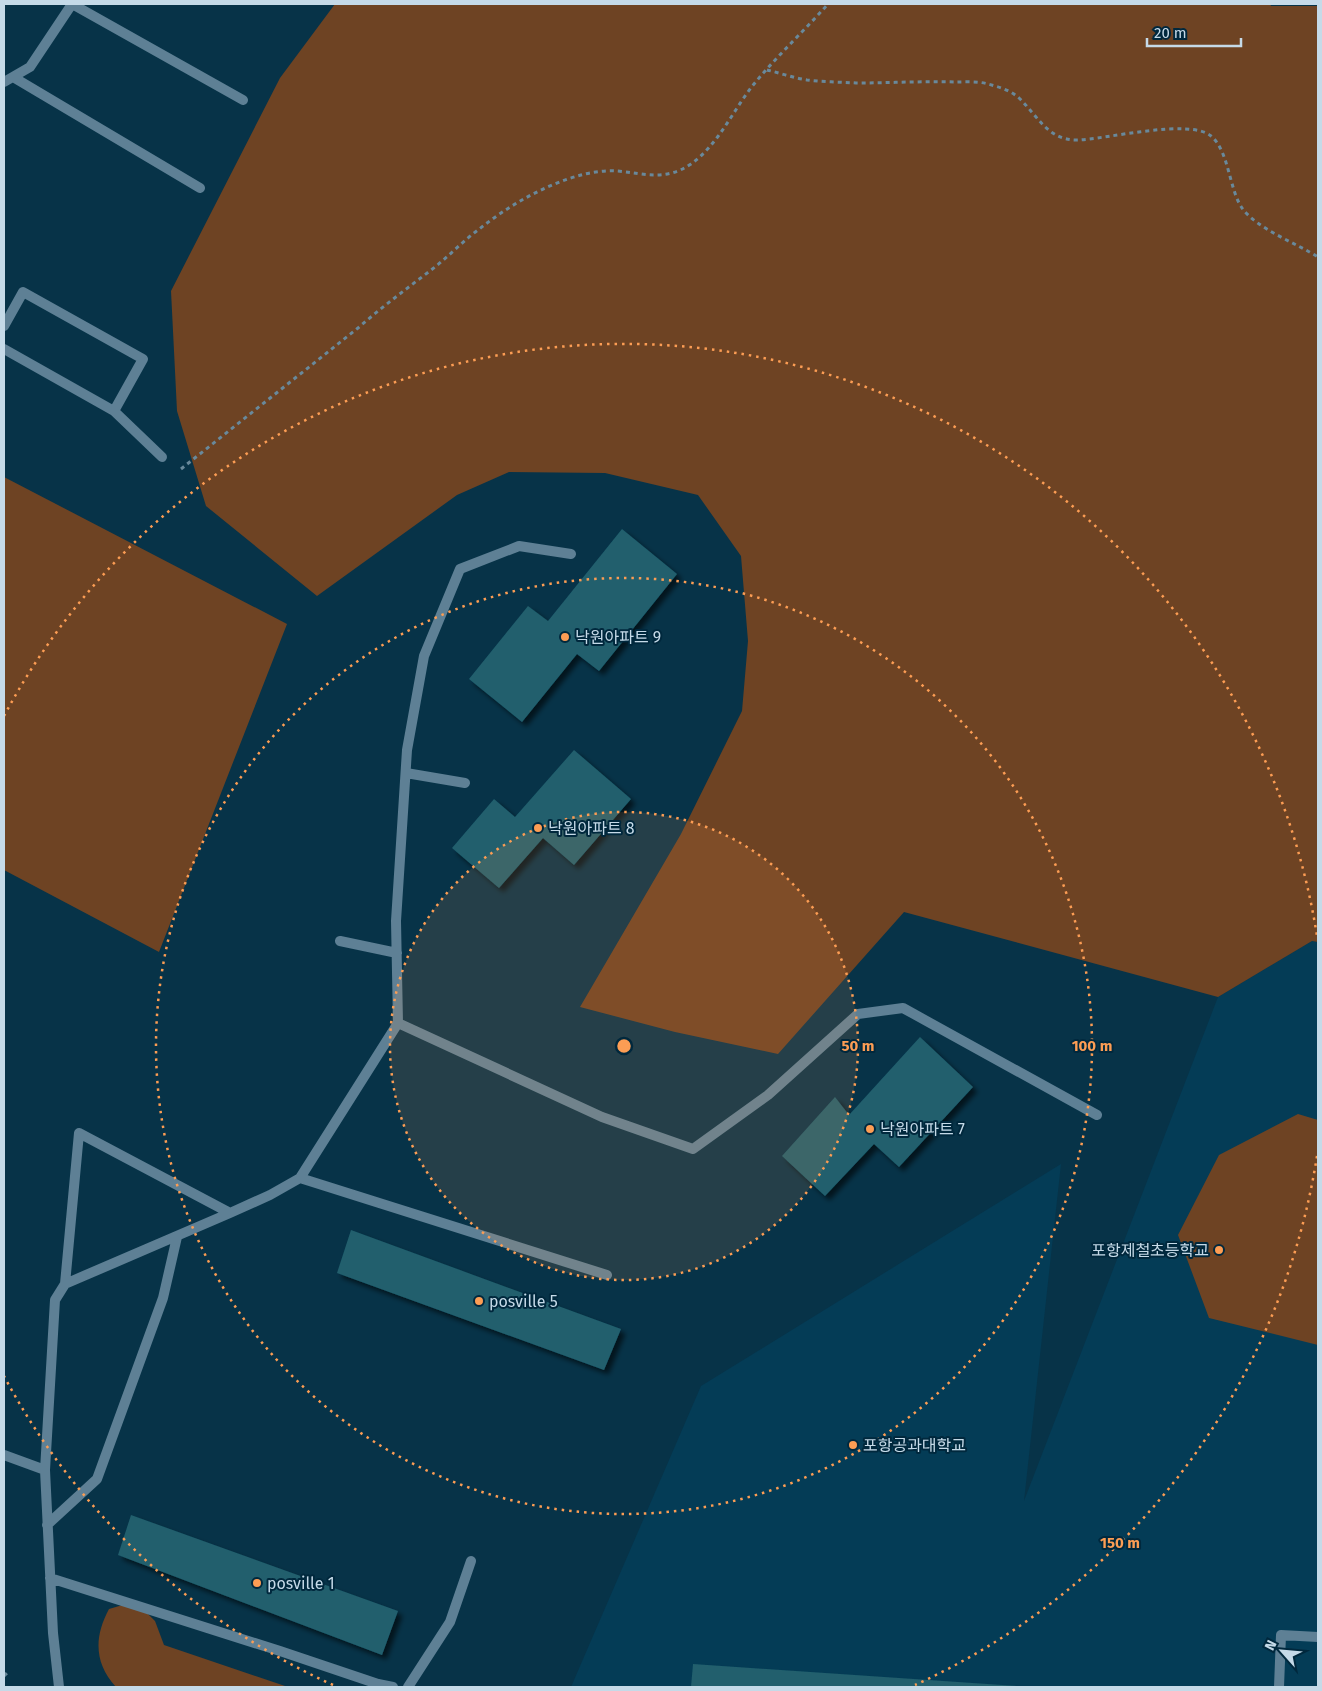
<svg xmlns="http://www.w3.org/2000/svg" width="1322" height="1691" font-family="'Fira Sans','Noto Sans KR',sans-serif">
  <style>
    .built { fill: #043c56 }
    .green { fill: #6e4323 }
    .building { fill: #205f6d; filter: url(#shadow) }
    .lines { fill: none; stroke-linecap: round; stroke-linejoin: round }
    .path { stroke: #69899b; stroke-width: 3; stroke-dasharray: 4 4; stroke-linecap: butt }
    .lane { stroke: #5e8095; stroke-width: 10 }
    .ring { fill: none; stroke: #fc9d54; stroke-width: 2.5; stroke-dasharray: 2.5 5 }
    .poi-dot { fill: #fc9d54; stroke: #00283d; stroke-width: 2 }
    .labels { text-anchor: middle; stroke-width: 4; stroke-linejoin: round; paint-order: stroke }
    .poi-label { font-size: 16px; fill: #c5dae8; stroke: #00283d; text-anchor: start }
    .centre { fill: #fc9d54; stroke: #00283d; stroke-width: 2.5 }
    .ring-label { font-size: 15px; text-anchor: middle; font-weight: bold; fill: #fc9d54; stroke: #00283d; stroke-width: 4; stroke-linejoin: round; paint-order: stroke }
  </style>
  <defs>
    <filter id="shadow"><feDropShadow dx="4.5" dy="4.5" stdDeviation="2.5" flood-color="#0009"/></filter>
  </defs>
  <rect width="100%" height="100%" fill="#073348"/>
  <path class="built" d="M1312,941L1318,942V1687H571L701,1386L1061,1164L1024,1501L1218,997Z"/>
  <path class="green" d="M335,4H1270L1271,6H1318V942L1312,941L1218,997L904,912L778,1054L675,1032L580,1007L681,834L742,711L748,641L741,556L698,495L605,473L509,472L457,495L317,596L206,506L177,411L171,291L280,78Z
    M4,477L287,624L159,952L4,870Z
    M1298,1114L1318,1120V1345L1209,1318L1178,1235L1219,1155Z
    M126,1604L142,1608L155,1621L164,1645L288,1687H116C94,1663 94,1637 109,1609Z"/>
  <path class="building" d="M622,529L677,574L599,671L577,654L522,722L469,679L528,606L548,621Z
    M574,750L631,799L574,865L543,838L499,888L452,848L494,799L515,817Z
    M920,1037L973,1087L899,1167L874,1144L825,1196L782,1156L835,1097L849,1115Z
    M351,1230L621,1329L604,1370L337,1273Z
    M131,1515L398,1611L382,1655L118,1555Z
    M693,1664L1017,1686V1687H691Z"/>
  <g class="lines">
    <path class="path" d="M767,70C780,73 794,78 807,80C823,82 840,82 856,83C889,83 922,81 955,82C965,82 978,81 988,84C999,87 1010,90 1019,98C1038,116 1048,141 1078,140C1107,139 1190,118 1211,136C1229,151 1229,189 1242,208C1257,229 1296,243 1318,257
      M181,469L358,328C383,306 409,287 435,267C450,255 463,241 478,230C508,206 544,185 581,175C592,172 606,170 618,171C645,174 666,181 691,164C719,144 733,110 754,84C777,56 804,31 828,4
      M4,1676L7,1673"/>
    <path class="lane" d="M13,77L200,188
      M4,82L30,67L72,4L243,100
      M4,326L23,292L143,359L114,411L4,349
      M114,411L162,457
      M406,773L465,783
      M340,941L397,953
      M398,1023L602,1117L693,1149L768,1095L858,1014L903,1008L1097,1115
      M300,1178L607,1275
      M65,1284L79,1133L230,1213
      M4,1455L45,1470
      M47,1525L97,1479L163,1298L177,1237
      M50,1578L280,1651L378,1684L393,1687
      M59,1687L53,1633L45,1470L55,1300L65,1284L230,1213L270,1195L300,1178L398,1023L396,921L407,750L424,656L460,569L519,546L571,554
      M408,1687L450,1622L471,1561
      M1279,1687L1281,1635L1318,1637"/>
  </g>
  <circle cx="624" cy="1046" r="234" fill="#fc9d54" fill-opacity=".12"/>
  <g class="ring">
    <circle cx="624" cy="1046" r="234"/>
    <circle cx="624" cy="1046" r="468"/>
    <path d="M1317 1156A702 702 0 0 1 915 1685M333 1685A702 702 0 0 1 4 1376M4 716A702 702 0 0 1 1317 936"/>
  </g>
  <g class="poi-dot">
    <circle cx="565" cy="637" r="5"/>
    <circle cx="538" cy="828" r="5"/>
    <circle cx="870" cy="1129" r="5"/>
    <circle cx="1219" cy="1250" r="5"/>
    <circle cx="479" cy="1301" r="5"/>
    <circle cx="853" cy="1445" r="5"/>
    <circle cx="257" cy="1583" r="5"/>
  </g>
  <g class="labels">
    <g class="poi-label">
      <text x="575" y="643">낙원아파트 9</text>
      <text x="548" y="834">낙원아파트 8</text>
      <text x="880" y="1135">낙원아파트 7</text>
      <text x="1209" y="1256" text-anchor="end">포항제철초등학교</text>
      <text x="489" y="1307">posville 5</text>
      <text x="863" y="1451">포항공과대학교</text>
      <text x="267" y="1589">posville 1</text>
    </g>
  </g>
  <circle cx="624" cy="1046" r="8" class="centre"/>
  <g class="ring-label">
    <text x="858" y="1051">50 m</text>
    <text x="1092" y="1051">100 m</text>
    <text x="1120" y="1548">150 m</text>
  </g>
  <rect width="1322" height="1691" fill="none" stroke="#c5dae8" stroke-width="10"/>
  <g transform="translate(1282 1651) rotate(297)" stroke="#00283d" stroke-width="4" paint-order="stroke">
  <path d="M0-4L9 19L0 12L-9 19Z" fill="#c5dae8"/>
  <text y="-8" font-size="14" font-weight="bold" text-anchor="middle" fill="#c5dae8">N</text>
  </g>
  <path d="M1147 38v8h94v-8" fill="none" stroke="#c5dae8" stroke-width="2.5"/>
  <text x="1154" y="38" font-size="15" fill="#c5dae8" stroke="#00283d" stroke-width="4" paint-order="stroke">20 m</text>
</svg>
